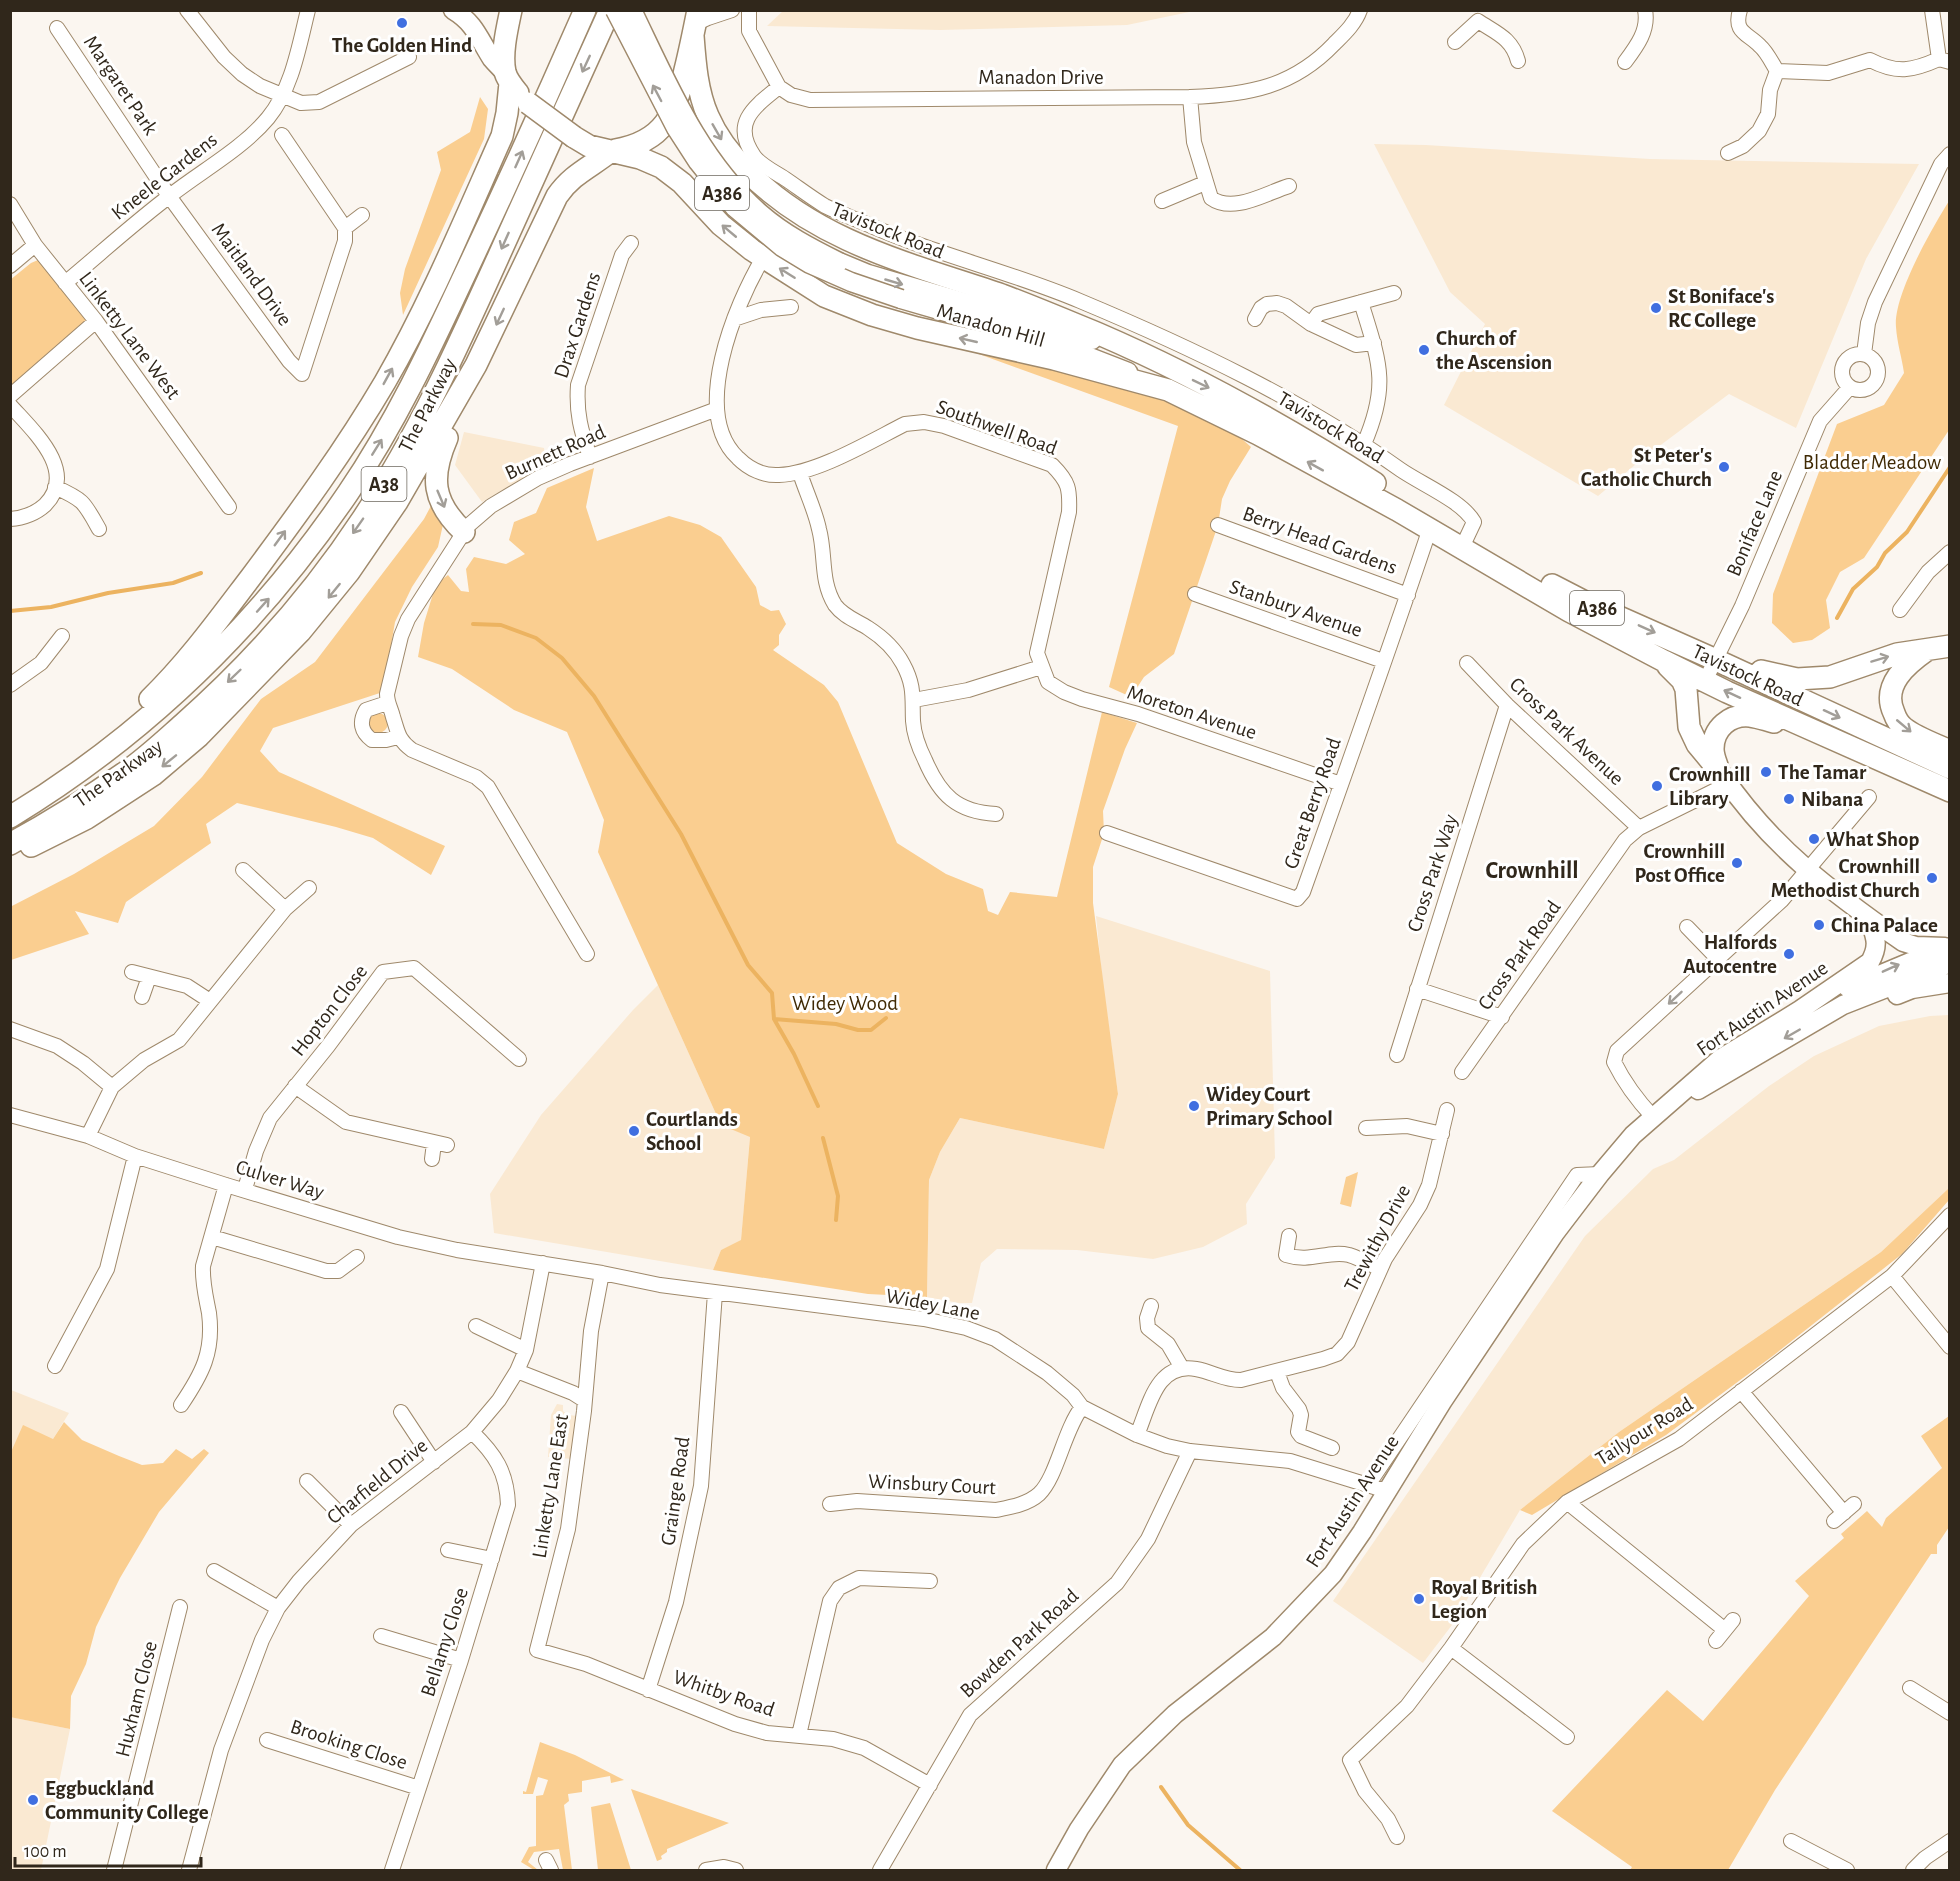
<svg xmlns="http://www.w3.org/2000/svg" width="1960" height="1881" font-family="'Alegreya Sans',sans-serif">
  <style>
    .built { fill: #fae9d2 }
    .green { fill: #face90 }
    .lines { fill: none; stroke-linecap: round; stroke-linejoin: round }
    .stream { stroke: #ecb360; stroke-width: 4 }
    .minor-casing { stroke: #9f896b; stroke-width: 16 }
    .major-casing { stroke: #9f896b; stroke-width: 21 }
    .highway-casing { stroke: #9f896b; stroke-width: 24 }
    .minor { stroke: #fff; stroke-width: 14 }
    .major { stroke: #fff; stroke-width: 18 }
    .highway { stroke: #fff; stroke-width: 21 }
    .major-bridge-casing { stroke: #9f896b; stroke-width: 21; stroke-linecap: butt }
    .highway-bridge-casing { stroke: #9f896b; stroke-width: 24; stroke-linecap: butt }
    .major-bridge { stroke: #fff; stroke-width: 18 }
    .highway-bridge { stroke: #fff; stroke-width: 21 }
    .oneway { stroke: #a29e98 }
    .poi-dot { fill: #406fe0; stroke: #fff; stroke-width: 2 }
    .labels { text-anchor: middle; stroke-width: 6; stroke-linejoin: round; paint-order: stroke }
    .shield { fill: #fff; stroke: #6e685f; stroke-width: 1.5 }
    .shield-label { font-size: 20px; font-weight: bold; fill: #30271b }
    .poi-label { font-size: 21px; font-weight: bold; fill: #30271b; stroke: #fff; text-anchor: start }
    .street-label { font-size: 21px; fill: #30271b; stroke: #fff }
    .park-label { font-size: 21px; fill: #402a04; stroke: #fff }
    .quarter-label { font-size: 24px; font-weight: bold; fill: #30271b; stroke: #fff }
  </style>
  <rect width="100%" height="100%" fill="#fbf6f0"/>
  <path class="built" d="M784,10H1194V11L1127,25L940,30L767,26Z
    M1374,144L1426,145L1650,159L1919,164L1866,259L1796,428L1729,394L1642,459L1598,496L1444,405L1485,324L1450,292Z
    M464,432L544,448L546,464L482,502L455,465Z
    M1096,916L1270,971L1275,1158L1246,1204L1247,1224L1203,1247L1153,1259L1077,1250L997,1249L981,1263L972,1303H959L927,1297L929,1180L940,1152L960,1118L1104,1149L1118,1094L1103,985Z
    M658,985L721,1125L750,1136L741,1241L721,1250L713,1270L494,1233L490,1194L541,1115L633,1010Z
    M1949,1015V1188L1881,1252L1619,1432L1520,1510L1452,1625L1423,1663L1333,1601L1585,1236L1653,1169L1674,1160L1769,1086L1814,1056L1879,1026L1930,1016Z
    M11,1390L69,1413L53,1439L11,1531Z
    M557,1404L563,1405V1411L568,1415L578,1416L572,1459L548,1457L551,1415Z
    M11,1717L70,1729L41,1870H11Z"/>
  <path class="green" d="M480,97L488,109L484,139L403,315L400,293L405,269L441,170L437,152L470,132Z
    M1949,201V430L1864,558L1840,572L1826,600L1830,628L1812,640L1793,643L1772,623L1773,594L1837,424L1884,405L1904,373C1902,358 1897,343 1896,327C1893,296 1932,228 1949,201Z
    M38,260L44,262L85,317V323L10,386V280L31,263Z
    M979,347L1188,405L1233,431L1251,447L1230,481L1222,499L1218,525L1174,654L1144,677L1131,697L1109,687L1178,426L976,353Z
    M594,468L586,507L597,541L669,516L700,525L721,537L756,587L760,605L771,611L779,610L786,624L779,635V645L773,650L824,685L838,702L897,843L946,874L983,889L988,911L998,915L1010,892L1057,897L1102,712L1137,723L1125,749L1103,811L1104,833L1093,867V903L1118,1094L1104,1149L960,1118L940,1152L929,1180L927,1297L868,1294L713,1270L721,1250L741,1240L750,1137L721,1125L598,852L604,820L567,732L514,710L452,669L418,657L424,623L436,584L448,575L461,591L469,592L466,569L474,557L506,564L525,554L509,540L514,522L536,513L547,488Z
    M433,502L444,520L438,547L412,587L395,622L383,692L273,728L260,751L279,772L445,846L431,875L373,838L336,827L237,803L206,824L211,843L126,902L118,923L75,911L89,934L11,960L10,907L74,874L154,826L202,777L261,699L315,662L424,519Z
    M368 723a10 10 0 1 1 20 0a10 10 0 1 1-20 0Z
    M1358,1172L1351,1207L1340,1204L1346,1177Z
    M1949,1188V1200L1902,1254L1774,1355L1666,1435L1532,1515L1520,1510L1619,1432L1881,1252Z
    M1949,1416V1527L1937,1545V1554H1931L1775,1790L1728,1870H1630L1632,1867L1552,1811L1667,1690L1703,1721L1809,1596L1795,1581L1844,1538L1841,1534L1867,1511L1882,1527L1886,1518L1942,1468L1921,1436Z
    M64,1422L82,1440L119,1456L142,1465L163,1463L176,1449L192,1459L204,1449L209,1453L159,1512L120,1578L96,1627L86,1664L71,1696L70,1729L10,1717L11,1452L23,1425L53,1439Z
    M540,1742L575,1755L624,1780L611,1783L610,1776L582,1781V1792L568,1794L569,1801L564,1805L572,1870H563L559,1849L534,1852L528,1862L538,1870H534L521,1862L529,1847L536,1846V1796L543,1795L548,1780L538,1777L533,1794H523V1791L526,1792Z
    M631,1789L729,1823L667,1849V1852L661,1856L662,1859L657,1861Z
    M610,1803L631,1870H598L591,1807Z"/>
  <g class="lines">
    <path class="stream" d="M10,611L51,607L108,593L173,583L201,573
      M1837,618L1853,589L1877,567L1885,553L1907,532L1950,467
      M473,624L501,625L536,638L562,658L594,696L681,834L748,965L772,993L774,1019L794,1054L818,1106
      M774,1019L836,1024L858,1030H871L886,1018
      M823,1138L838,1196L836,1220
      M1161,1787L1188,1825L1240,1870"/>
    <defs>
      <path id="minor" d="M187,10L224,57L242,74L260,86L301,103L319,102L409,57
        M749,10V31L779,87L791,95L810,100L1190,97C1248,95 1293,87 1334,44C1344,34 1355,24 1360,10
        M1740,10C1733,33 1748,33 1760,46C1767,52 1772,63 1777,71
        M1932,10L1939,59
        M695,24L708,18L732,10
        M57,28L169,196L289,361L302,374L345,241V228L282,135
        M1455,42L1478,21C1496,33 1512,38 1518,61
        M1625,62C1637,46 1649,30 1645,10
        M1777,71L1828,73L1870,60C1897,74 1912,71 1939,59L1950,62
        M779,87C754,107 731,123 754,156C761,166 777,173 787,180C800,189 812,198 825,206C837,212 850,217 862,222C933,254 1009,271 1080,301C1190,347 1304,401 1401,470C1423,485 1462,501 1474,522L1466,539
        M1190,97L1194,142L1211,198C1233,214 1266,193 1289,186
        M1728,153L1743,146L1759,131L1768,114L1770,90L1777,71
        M1162,201L1205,183
        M10,204L35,245L96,321L229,507
        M345,228L362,215
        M763,258C735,305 690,413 738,458C749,469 764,476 779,475C816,474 871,441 905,424L924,422L944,426L1052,465C1069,482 1070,489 1069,512L1037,653L1048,682L1064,692L1082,699L1138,714L1341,784
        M10,266L35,245
        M65,283C100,254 135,222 171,195C203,170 242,149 268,118C292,89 299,46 308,10
        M1361,302C1379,361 1390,384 1364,444
        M734,319L761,310L791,307
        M1255,319L1261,308L1267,304L1277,303L1286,306L1311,324L1356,345L1374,343
        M1311,324L1318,314L1394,293
        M1842 372a18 18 0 1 1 36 0a18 18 0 1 1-36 0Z
        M1864,354L1868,323L1875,302L1941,164L1950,154
        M10,396L96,321
        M10,405C32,430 79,471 45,505C35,514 24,518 10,519
        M590,457C581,431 576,413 578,385L622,255L631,243
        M800,473C806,492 815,510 819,529C826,555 820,581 835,605C843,616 857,621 868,628C882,637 895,649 903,664C915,686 912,698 913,721C914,736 919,748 925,760C940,795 957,812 996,814
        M55,487C84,500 84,502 99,529
        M1218,525L1408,595
        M1195,594L1383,661
        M1900,610L1928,572L1950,552
        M1467,663L1507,705L1639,828
        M1705,681L1742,606L1820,421L1850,387
        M10,685L41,663L62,636
        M914,700L968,690L1041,667
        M387,703L366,710C359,722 361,732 372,740H386L398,737
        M1107,833L1297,899L1303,892C1345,774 1387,656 1427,537L1428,528
        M243,870L285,909
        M1687,927L1718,959
        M587,954L488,787L476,777L412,750C398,740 398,732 393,717C391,708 387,703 387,694L401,636L408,619L464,532L469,525L491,506L538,478L570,464L717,409
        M132,972L187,986L210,1001
        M1417,989L1502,1017
        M142,997L149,977
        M10,1029L57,1046L83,1063L112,1087
        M1397,1055L1507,705
        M1462,1072L1625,840L1639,828L1728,784
        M295,1086L346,1122L447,1145
        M10,1115L88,1136L135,1156L226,1185L398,1237L457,1250L602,1273L660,1285L924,1319L966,1328L995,1339L1047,1373L1073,1395L1082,1407L1137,1435L1167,1446L1190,1451L1290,1461L1387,1491
        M1653,1117C1638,1101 1624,1082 1614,1062L1617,1051L1782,900L1869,797
        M1366,1128L1407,1126L1442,1134
        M88,1136L112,1087L144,1060L179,1040L285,909L309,888
        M432,1159L434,1143
        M245,1189L256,1151L270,1118L328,1046L383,972L414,968L519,1059
        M1289,1236L1286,1255C1311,1263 1328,1250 1349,1255C1359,1258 1370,1264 1380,1269
        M212,1237L326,1271H338L357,1257
        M602,1273L591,1331L584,1411L568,1529L537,1650L586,1664L735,1724L767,1733L833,1739L864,1748L930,1785
        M1892,1276L1950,1347
        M1151,1306L1147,1318L1148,1328L1168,1344L1182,1368
        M476,1326L526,1350
        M55,1366L107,1269L135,1156
        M517,1371L573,1393L584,1400
        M1277,1372L1283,1388L1299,1409L1301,1415L1298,1432L1301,1436L1332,1448
        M1741,1391L1844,1513
        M181,1405C202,1374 214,1352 209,1313C206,1297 202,1282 203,1266L226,1185
        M401,1412L434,1462
        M1137,1435C1149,1407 1156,1362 1196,1369C1213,1372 1223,1380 1241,1380L1323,1359L1337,1354L1348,1342L1385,1259L1420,1205L1429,1185L1447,1110
        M307,1481L351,1525
        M1368,1485L1577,1175L1600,1174
        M1567,1502L1725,1630
        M830,1504L857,1501L996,1510C1011,1507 1028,1504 1039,1494C1057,1477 1064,1430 1082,1407
        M1834,1521L1854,1504
        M448,1550L492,1559
        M214,1571L278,1608
        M381,1636L461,1660
        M1716,1641L1733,1620
        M1451,1648L1567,1737
        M1910,1688L1950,1713
        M648,1690L676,1602L701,1486L715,1293
        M799,1735L830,1601L839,1588L859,1578L930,1581
        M267,1740L419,1788
        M1397,1837L1388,1819L1365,1791L1350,1760L1407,1706L1451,1648L1523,1544L1567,1502L1679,1439L1892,1276L1950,1215
        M1791,1841L1847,1870
        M546,1860L551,1870
        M114,1870L180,1607
        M189,1870L221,1750L262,1640L278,1608L299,1581L351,1525L472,1432L499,1400L517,1371L526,1350L543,1263
        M392,1870L461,1660L508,1505C507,1472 495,1454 472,1432
        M706,1870L724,1867L736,1870
        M880,1870L970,1715L1117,1583L1148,1539L1190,1451
        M1913,1870L1925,1858L1950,1841"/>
      <path id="major" d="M453,10C475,23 479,39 492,59C496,64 501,68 505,73
        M839,262L868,274L1092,340
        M901,299L1056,344L1128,372
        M1723,776C1772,848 1833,893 1903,942L1916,946L1945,947
        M1848,988L1939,950
        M1897,995L1912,989L1950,983
        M1698,1090L1843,1005L1950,963
        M1056,1870L1079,1829L1122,1765L1175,1714L1273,1637L1333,1574L1362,1532L1442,1402L1555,1233L1600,1174L1633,1135L1720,1059L1800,1010L1870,962C1880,944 1875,937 1869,918"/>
      <path id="highway" d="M511,10C507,29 501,54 505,72C507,80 513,87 518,93
        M693,36C695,63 697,91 708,116C717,137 731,155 747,171C817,242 911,264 1002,295C1034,307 1067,321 1099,334C1194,375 1287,427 1375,483
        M574,137L589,146L640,158L661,167L682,183L721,225L752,250L824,296L872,315L917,328L1054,359L1168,390L1258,434L1397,510L1569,611L1664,661L1727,692L1950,791
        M615,150C664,142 676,113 685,70C690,50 694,30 698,10
        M447,438C430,477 432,502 464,532
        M1552,585L1583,601L1716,660L1950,768
        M1927,650C1907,664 1881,685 1894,713C1896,719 1899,724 1904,728C1917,738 1935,744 1950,751
        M1668,666L1682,680L1686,689L1689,727L1697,744L1716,767
        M1761,671L1797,679L1830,677L1897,654L1950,646
        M150,699C188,662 219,619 251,577C298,514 345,450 385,382C430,304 465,219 502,136L507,113L510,83
        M1719,772C1717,764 1713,757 1713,749C1713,728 1730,714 1750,716C1758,717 1766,720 1774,722
        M10,817C145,735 259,624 348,493C395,424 430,349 465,274C506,187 546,99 585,10
        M10,844C50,822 90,797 127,771C147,757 165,740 183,724C252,663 313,594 363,518C419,434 460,342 501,251C537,170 574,90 610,10
        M31,846L87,818L153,775L199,736L300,632L349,572L397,502L476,365L557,196C572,174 591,167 611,151"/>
    </defs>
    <use href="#minor" class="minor-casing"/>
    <use href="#major" class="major-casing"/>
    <use href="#highway" class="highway-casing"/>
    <use href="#minor" class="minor"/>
    <use href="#major" class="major"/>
    <use href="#highway" class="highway"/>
    <defs>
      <path id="major-bridge" d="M615,10L676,128L698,162L734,207L782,247L810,264L851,282L901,299
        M632,10C667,82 699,161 761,214C784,234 811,248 839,262"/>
      <path id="highway-bridge" d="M528,103L574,137"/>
    </defs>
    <use href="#major-bridge" class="major-bridge-casing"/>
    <use href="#highway-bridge" class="highway-bridge-casing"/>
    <use href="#major-bridge" class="major-bridge"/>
    <use href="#highway-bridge" class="highway-bridge"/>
  </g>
  <defs><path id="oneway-shaft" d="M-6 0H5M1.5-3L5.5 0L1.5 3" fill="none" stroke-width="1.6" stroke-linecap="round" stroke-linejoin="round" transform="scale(1.5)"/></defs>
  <g class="oneway">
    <use href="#oneway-shaft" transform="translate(586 64) rotate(115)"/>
    <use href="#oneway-shaft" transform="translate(657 93) rotate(-118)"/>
    <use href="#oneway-shaft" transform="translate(717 132) rotate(60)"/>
    <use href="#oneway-shaft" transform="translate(519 159) rotate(-66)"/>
    <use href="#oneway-shaft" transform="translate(729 231) rotate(-140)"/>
    <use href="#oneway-shaft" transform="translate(505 241) rotate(114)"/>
    <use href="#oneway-shaft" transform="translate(787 273) rotate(-148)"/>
    <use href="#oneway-shaft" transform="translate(894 282) rotate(16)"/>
    <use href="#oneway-shaft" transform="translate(500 317) rotate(115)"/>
    <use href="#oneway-shaft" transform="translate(968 340) rotate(-167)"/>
    <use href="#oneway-shaft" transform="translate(388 376) rotate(-61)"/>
    <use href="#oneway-shaft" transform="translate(1201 384) rotate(26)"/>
    <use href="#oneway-shaft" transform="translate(377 447) rotate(-58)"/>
    <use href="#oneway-shaft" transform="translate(1315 466) rotate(-151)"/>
    <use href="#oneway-shaft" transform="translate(441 499) rotate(67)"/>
    <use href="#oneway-shaft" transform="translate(358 526) rotate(125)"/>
    <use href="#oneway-shaft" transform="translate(280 538) rotate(-54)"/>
    <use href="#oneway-shaft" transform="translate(334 591) rotate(129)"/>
    <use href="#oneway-shaft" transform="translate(263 605) rotate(-48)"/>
    <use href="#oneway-shaft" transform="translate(1647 629) rotate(24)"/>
    <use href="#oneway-shaft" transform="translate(1880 659) rotate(-17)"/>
    <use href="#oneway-shaft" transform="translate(234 676) rotate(136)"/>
    <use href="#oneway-shaft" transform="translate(1732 694) rotate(-155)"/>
    <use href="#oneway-shaft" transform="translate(1832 714) rotate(25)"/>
    <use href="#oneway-shaft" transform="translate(1904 726) rotate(40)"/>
    <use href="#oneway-shaft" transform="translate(169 761) rotate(141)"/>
    <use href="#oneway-shaft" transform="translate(1891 968) rotate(-24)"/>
    <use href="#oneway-shaft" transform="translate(1675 998) rotate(137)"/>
    <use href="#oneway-shaft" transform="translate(1792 1034) rotate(150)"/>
  </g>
  <g class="poi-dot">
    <circle cx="402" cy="23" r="6"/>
    <circle cx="1656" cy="308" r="6"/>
    <circle cx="1424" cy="350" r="6"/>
    <circle cx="1724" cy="467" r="6"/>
    <circle cx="1766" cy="772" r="6"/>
    <circle cx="1657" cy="786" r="6"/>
    <circle cx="1789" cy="799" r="6"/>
    <circle cx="1814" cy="839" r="6"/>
    <circle cx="1737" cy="863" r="6"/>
    <circle cx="1932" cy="878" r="6"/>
    <circle cx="1819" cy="925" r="6"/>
    <circle cx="1789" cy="954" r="6"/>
    <circle cx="1194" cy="1106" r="6"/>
    <circle cx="634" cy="1131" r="6"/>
    <circle cx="1419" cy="1599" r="6"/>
    <circle cx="33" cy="1800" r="6"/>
  </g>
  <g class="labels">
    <g class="shield">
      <rect x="695" y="176" width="54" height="34" rx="4.5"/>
      <rect x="361.5" y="467" width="45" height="34" rx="4.5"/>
      <rect x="1570" y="591" width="54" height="34" rx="4.5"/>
    </g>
    <g class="shield-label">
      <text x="722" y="200">A386</text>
      <text x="384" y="491">A38</text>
      <text x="1597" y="615">A386</text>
    </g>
    <g class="poi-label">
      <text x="402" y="52" text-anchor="middle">The Golden Hind</text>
      <text x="1668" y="303">St Boniface's<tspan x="1668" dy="24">RC College</tspan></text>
      <text x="1436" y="345">Church of<tspan x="1436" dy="24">the Ascension</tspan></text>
      <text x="1712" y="462" text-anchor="end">St Peter's<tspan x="1712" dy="24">Catholic Church</tspan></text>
      <text x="1778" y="779">The Tamar</text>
      <text x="1669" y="781">Crownhill<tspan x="1669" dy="24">Library</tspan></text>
      <text x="1801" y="806">Nibana</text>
      <text x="1826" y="846">What Shop</text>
      <text x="1725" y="858" text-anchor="end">Crownhill<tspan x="1725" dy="24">Post Office</tspan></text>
      <text x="1920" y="873" text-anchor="end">Crownhill<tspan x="1920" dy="24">Methodist Church</tspan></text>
      <text x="1831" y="932">China Palace</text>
      <text x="1777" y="949" text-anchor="end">Halfords<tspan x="1777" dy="24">Autocentre</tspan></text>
      <text x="1206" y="1101">Widey Court<tspan x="1206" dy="24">Primary School</tspan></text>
      <text x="646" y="1126">Courtlands<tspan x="646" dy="24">School</tspan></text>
      <text x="1431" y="1594">Royal British<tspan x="1431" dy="24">Legion</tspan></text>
      <text x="45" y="1795">Eggbuckland<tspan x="45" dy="24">Community College</tspan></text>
    </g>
    <g class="street-label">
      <text x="1041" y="84">Manadon Drive</text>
      <text transform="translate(121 85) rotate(56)" y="7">Margaret Park</text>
      <text transform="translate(164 176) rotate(-38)" y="7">Kneele Gardens</text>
      <text transform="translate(888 230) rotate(22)" y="7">Tavistock Road</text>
      <text transform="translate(252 274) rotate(54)" y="7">Maitland Drive</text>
      <text transform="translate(577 325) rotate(-72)" y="7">Drax Gardens</text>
      <text transform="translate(991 325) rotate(16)" y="7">Manadon Hill</text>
      <text transform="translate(130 335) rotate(53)" y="7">Linketty Lane West</text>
      <text transform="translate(427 405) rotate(-63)" y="7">The Parkway</text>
      <text transform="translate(997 427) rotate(20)" y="7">Southwell Road</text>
      <text transform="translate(1331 427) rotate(31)" y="7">Tavistock Road</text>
      <text transform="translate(555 452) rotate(-24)" y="7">Burnett Road</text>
      <text transform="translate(1754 523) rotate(-67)" y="7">Boniface Lane</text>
      <text transform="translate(1320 540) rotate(20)" y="7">Berry Head Gardens</text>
      <text transform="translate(1296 608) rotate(19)" y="7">Stanbury Avenue</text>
      <text transform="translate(1748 675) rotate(25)" y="7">Tavistock Road</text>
      <text transform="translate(1192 712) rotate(18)" y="7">Moreton Avenue</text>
      <text transform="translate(1567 731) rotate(43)" y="7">Cross Park Avenue</text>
      <text transform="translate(118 773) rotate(-35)" y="7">The Parkway</text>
      <text transform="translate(1312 803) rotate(-71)" y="7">Great Berry Road</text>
      <text transform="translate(1432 873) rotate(-72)" y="7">Cross Park Way</text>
      <text transform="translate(1519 955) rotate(-55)" y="7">Cross Park Road</text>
      <text transform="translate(1762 1008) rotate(-34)" y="7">Fort Austin Avenue</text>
      <text transform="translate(329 1010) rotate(-52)" y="7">Hopton Close</text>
      <text transform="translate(280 1179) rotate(17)" y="7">Culver Way</text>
      <text transform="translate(1377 1238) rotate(-62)" y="7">Trewithy Drive</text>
      <text transform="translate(933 1304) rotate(11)" y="7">Widey Lane</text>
      <text transform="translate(1644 1431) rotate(-32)" y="7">Tailyour Road</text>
      <text transform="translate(377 1481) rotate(-39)" y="7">Charfield Drive</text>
      <text transform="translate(932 1484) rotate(3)" y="7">Winsbury Court</text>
      <text transform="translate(550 1486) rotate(-81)" y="7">Linketty Lane East</text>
      <text transform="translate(675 1491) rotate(-82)" y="7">Grainge Road</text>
      <text transform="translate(1352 1501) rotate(-57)" y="7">Fort Austin Avenue</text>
      <text transform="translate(444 1642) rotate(-72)" y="7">Bellamy Close</text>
      <text transform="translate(1019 1643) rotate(-42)" y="7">Bowden Park Road</text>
      <text transform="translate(724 1693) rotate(19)" y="7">Whitby Road</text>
      <text transform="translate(136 1699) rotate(-76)" y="7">Huxham Close</text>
      <text transform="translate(349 1744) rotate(18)" y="7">Brooking Close</text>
    </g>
    <g class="park-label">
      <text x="1872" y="469">Bladder Meadow</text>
      <text x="845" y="1010">Widey Wood</text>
    </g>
    <g class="quarter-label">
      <text x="1532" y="878">Crownhill</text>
    </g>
  </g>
  <rect width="1960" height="1881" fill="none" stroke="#30271b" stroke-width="24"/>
  <path d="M15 1857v9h186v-9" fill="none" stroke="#30271b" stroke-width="3"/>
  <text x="24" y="1857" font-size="18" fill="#30271b" stroke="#ffffff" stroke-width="4.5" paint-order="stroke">100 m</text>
</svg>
